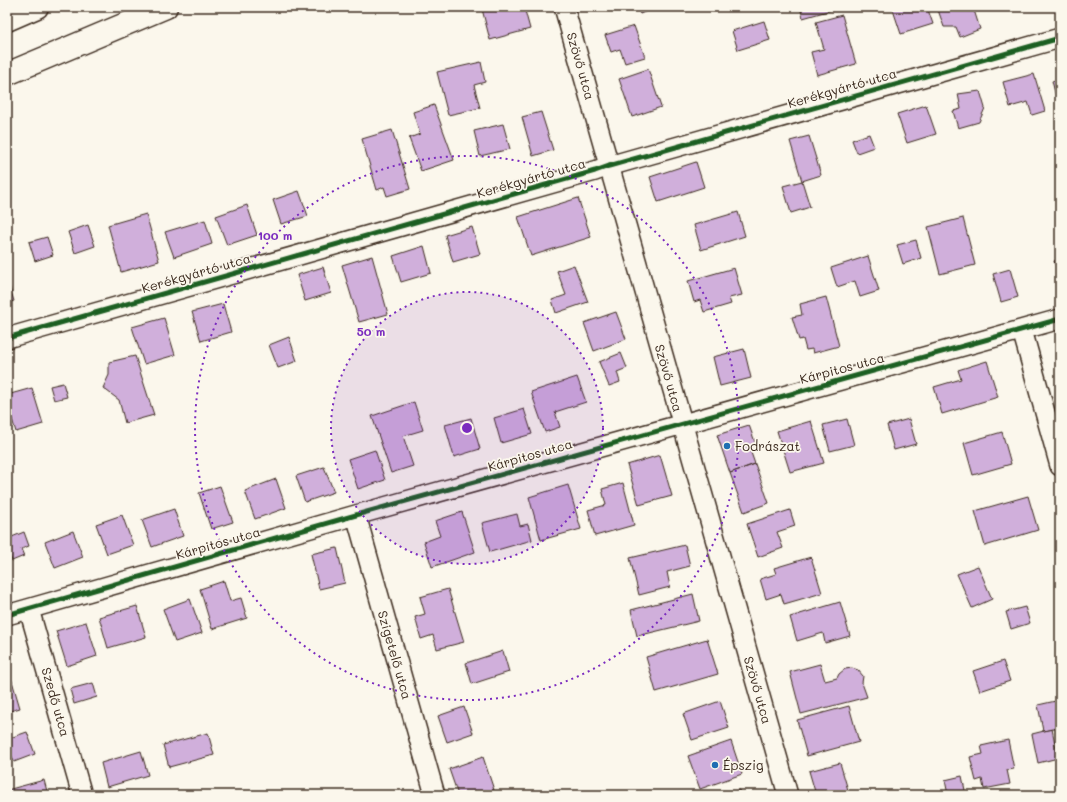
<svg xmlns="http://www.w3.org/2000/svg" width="1067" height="802" font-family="Mali,sans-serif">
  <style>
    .building { fill: #d0afdb; stroke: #3b2a1e }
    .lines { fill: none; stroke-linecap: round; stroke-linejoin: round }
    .minor-casing { stroke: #3b2a1e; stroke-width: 22 }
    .highway-casing { stroke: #3b2a1e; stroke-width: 25 }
    .minor { stroke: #fbf7ec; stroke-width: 19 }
    .highway { stroke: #fbf7ec; stroke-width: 22 }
    .cycleway-casing { stroke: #fbf7ec; stroke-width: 8 }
    .cycleway { stroke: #1b5e20; stroke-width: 5 }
    .ring { fill: none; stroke: #7b2cbf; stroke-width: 2; stroke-dasharray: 2 4 }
    .poi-dot { fill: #1f6fb2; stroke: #fbf7ec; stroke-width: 1.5 }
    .labels { text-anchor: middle; stroke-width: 3.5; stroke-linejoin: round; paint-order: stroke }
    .street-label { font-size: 13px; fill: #3b2a1e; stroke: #fbf7ec }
    .poi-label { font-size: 13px; fill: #3b2a1e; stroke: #fbf7ec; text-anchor: start }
    .centre { fill: #7b2cbf; stroke: #fbf7ec; stroke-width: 2 }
    .ring-label { font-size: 12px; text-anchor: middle; font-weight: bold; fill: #7b2cbf; stroke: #fbf7ec; stroke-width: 3.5; stroke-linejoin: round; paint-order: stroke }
  </style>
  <rect width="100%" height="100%" fill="#fbf7ec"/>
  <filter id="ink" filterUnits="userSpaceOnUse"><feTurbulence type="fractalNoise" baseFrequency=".025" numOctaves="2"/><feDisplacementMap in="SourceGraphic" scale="8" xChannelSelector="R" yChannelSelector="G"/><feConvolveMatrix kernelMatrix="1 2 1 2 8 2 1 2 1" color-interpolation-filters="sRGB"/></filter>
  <g filter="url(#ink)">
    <path class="building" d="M490,7H524L530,29L490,40L482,9Z
      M637,7H656L640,14Z
      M800,7H830L831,10L803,18Z
      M892,7H927L933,24L901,34Z
      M937,7H973L980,29L960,37L956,27H944Z
      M842,15L856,64L817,75L811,52L824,49L816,22Z
      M764,21L770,40L738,50L732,31Z
      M634,26L645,57L625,63L620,49L611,52L605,35Z
      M481,62L485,82L474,85L480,108L448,115L437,72Z
      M648,69L661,107L632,117L619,79Z
      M1034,74L1045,111L1032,115L1028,102L1010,107L1003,82Z
      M1060,78V112L1052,81Z
      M980,91L985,108L979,122L958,128L953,111L961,109L958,94Z
      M434,105L454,160L421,171L409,138L420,134L413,112Z
      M926,105L936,134L907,143L897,114Z
      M541,112L553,150L533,156L522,117Z
      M503,124L510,149L480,156L474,131Z
      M392,130L410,189L387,196L384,187L377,190L362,139Z
      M869,134L874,147L857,153L852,140Z
      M809,136L821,175L802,181L790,141Z
      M696,162L704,187L658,202L650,177Z
      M802,181L810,207L791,213L783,186Z
      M299,191L308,216L281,224L273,200Z
      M578,198L591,237L531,256L518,217Z
      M247,205L257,235L227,245L216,216Z
      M738,212L745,236L701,250L694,225Z
      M146,214L159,261L121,272L108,225Z
      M963,218L975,265L940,274L928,227Z
      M205,220L212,244L174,257L165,232Z
      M88,225L95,246L75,253L68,232Z
      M472,227L480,254L453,262L445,235Z
      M47,237L53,255L35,261L29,242Z
      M916,240L921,258L903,264L897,245Z
      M424,246L431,273L401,282L393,256Z
      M372,256L388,314L359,322L342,265Z
      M868,256L879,291L860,297L855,281L837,287L831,268Z
      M1060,259V279L1054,261Z
      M574,265L588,302L556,313L552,300L566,295L557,271Z
      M323,267L331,293L305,301L297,275Z
      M734,268L742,295L729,298L731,304L704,312L700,300L694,302L688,281Z
      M1010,269L1018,297L1001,302L993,274Z
      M7,279L14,301L7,303Z
      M826,297L839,346L813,353L812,349L806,350L803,339L799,340L792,317L802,315L800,304Z
      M223,304L231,332L201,341L192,312Z
      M616,312L626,339L594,351L584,323Z
      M164,318L175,355L144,364L132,327Z
      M289,337L297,361L278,368L269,345Z
      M744,349L751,378L720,386L713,357Z
      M621,353L627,368L617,372L620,382L609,386L599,362Z
      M135,356L154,415L125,423L119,400L103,388L109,375V362Z
      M987,361L998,397L942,414L934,387L961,379L958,370Z
      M577,377L586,402L555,412L560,427L545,432L531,392Z
      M63,383L67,397L54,400L50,386Z
      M32,388L43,424L16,432L7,403V395Z
      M414,402L423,430L403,436L413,466L391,473L372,416Z
      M524,409L532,434L501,443L494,418Z
      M471,418L480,449L454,457L445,425Z
      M847,419L854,445L830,451L823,425Z
      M909,419L916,444L894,450L887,425Z
      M811,421L824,463L790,472L777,431Z
      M749,425L756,445L749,447L755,464L730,473L717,435Z
      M1002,432L1011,464L973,475L964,443Z
      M375,450L385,480L358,489L348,459Z
      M660,455L672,496L639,505L627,465Z
      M755,464L769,503L744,512L730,473Z
      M324,467L334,492L305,502L296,476Z
      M276,479L286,508L255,519L245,491Z
      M623,483L634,525L595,536L588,510L606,505L602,489Z
      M568,485L581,529L541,540L529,497Z
      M220,486L233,522L211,529L199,493Z
      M1028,496L1038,530L985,546L975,511Z
      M174,509L183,536L152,547L142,520Z
      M790,510L795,526L777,532L783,548L758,557L747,524Z
      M462,512L475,552L432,567L424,542L440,536L435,521Z
      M517,514L520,526L528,524L532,540L490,552L482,523Z
      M122,515L133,545L107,554L96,524Z
      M73,531L83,557L55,568L45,542Z
      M24,532L29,546L21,549L24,556L12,561L9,554L7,555V539Z
      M685,545L690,566L667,572L670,587L639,595L630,558Z
      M337,548L345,583L319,589L311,554Z
      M811,557L822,593L784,604L781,594L766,599L760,579L776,574L774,568Z
      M978,566L992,599L972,608L957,574Z
      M224,581L230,601L241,598L247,618L212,629L200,589Z
      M448,589L464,642L437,649L433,635L421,639L415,617L425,614L420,597Z
      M693,594L699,621L637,636L631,610Z
      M190,599L202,633L175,642L163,609Z
      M840,602L850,636L825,643L823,633L797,641L790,617Z
      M137,606L146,637L108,648L99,617Z
      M1025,607L1030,623L1011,629L1006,612Z
      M86,622L97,656L67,666L56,631Z
      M707,639L718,674L656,692L646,657Z
      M503,651L509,672L472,684L466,663Z
      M1003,661L1010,681L980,691L973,671Z
      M7,664L20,708L7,712Z
      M820,664L825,681L837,678L839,674L845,669L852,668L858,670L863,676L862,683L867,697L801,714L790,672Z
      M93,683L97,697L74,704L70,689Z
      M1060,700V728L1043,731L1038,705Z
      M720,701L729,728L692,740L683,714Z
      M849,706L859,742L807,756L797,720Z
      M464,707L473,733L447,742L438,716Z
      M1052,729L1058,758L1038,763L1032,734Z
      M27,732L35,754L14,762L7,744V739Z
      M208,733L214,755L169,767L163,745Z
      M1008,740L1014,769L1007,770L1010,784L984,789L982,779L976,781L970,757L983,754L981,746Z
      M731,741L742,774L700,789L688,756Z
      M141,751L148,775L107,787L101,763Z
      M483,757L494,790L480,795H458L449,769Z
      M840,763L848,790L829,795H816L809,771Z
      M962,776L966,795H948L945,780Z
      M44,780L48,795H7V790Z
      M739,790L741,795H726Z"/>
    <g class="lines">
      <defs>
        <path id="minor" d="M564,7L788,795
          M1022,330L1060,466
          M7,338L595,171L609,166L1060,38
          M356,515L435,795
          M29,609L82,795
          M7,615L356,515L1060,319"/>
        <path id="highway" d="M7,20L37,7
          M7,74L166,7"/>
      </defs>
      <use href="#minor" class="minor-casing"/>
      <use href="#highway" class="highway-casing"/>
      <use href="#minor" class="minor"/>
      <use href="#highway" class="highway"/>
      <defs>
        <path id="cycleway" d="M7,338L595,171L609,166L1060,38
          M7,615L356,515L1060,319"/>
      </defs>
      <use href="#cycleway" class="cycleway-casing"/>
      <use href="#cycleway" class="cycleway"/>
    </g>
  </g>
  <circle cx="467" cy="428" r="136" fill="#7b2cbf" fill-opacity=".12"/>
  <g class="ring">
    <circle cx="467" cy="428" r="136"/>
    <circle cx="467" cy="428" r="272"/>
  </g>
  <g class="poi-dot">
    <circle cx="727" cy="446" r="4"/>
    <circle cx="715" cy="765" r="4"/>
  </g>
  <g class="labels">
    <g class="street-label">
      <text transform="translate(581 66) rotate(74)" y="5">Szövő utca</text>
      <text transform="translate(842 88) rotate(-16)" y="5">Kerékgyártó utca</text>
      <text transform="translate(531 178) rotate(-16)" y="5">Kerékgyártó utca</text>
      <text transform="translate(196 273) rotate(-16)" y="5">Kerékgyártó utca</text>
      <text transform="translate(842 368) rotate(-15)" y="5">Kárpitos utca</text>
      <text transform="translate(669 378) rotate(74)" y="5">Szövő utca</text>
      <text transform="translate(530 455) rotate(-16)" y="5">Kárpitos utca</text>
      <text transform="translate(218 543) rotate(-16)" y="5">Kárpitos utca</text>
      <text transform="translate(395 655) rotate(74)" y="5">Szigetelő utca</text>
      <text transform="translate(758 690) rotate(74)" y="5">Szövő utca</text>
      <text transform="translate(56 702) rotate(74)" y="5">Szedő utca</text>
    </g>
    <g class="poi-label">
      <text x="735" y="451">Fodrászat</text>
      <text x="723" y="770">Épszig</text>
    </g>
  </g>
  <circle cx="467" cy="428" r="6" class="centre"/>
  <g class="ring-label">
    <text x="275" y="240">100 m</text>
    <text x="371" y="336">50 m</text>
  </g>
  <rect width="1067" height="802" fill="none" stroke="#fbf7ec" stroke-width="24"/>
  <rect x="12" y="12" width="1043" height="778" fill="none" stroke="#3b2a1e" stroke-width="1.5" filter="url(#ink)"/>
</svg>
